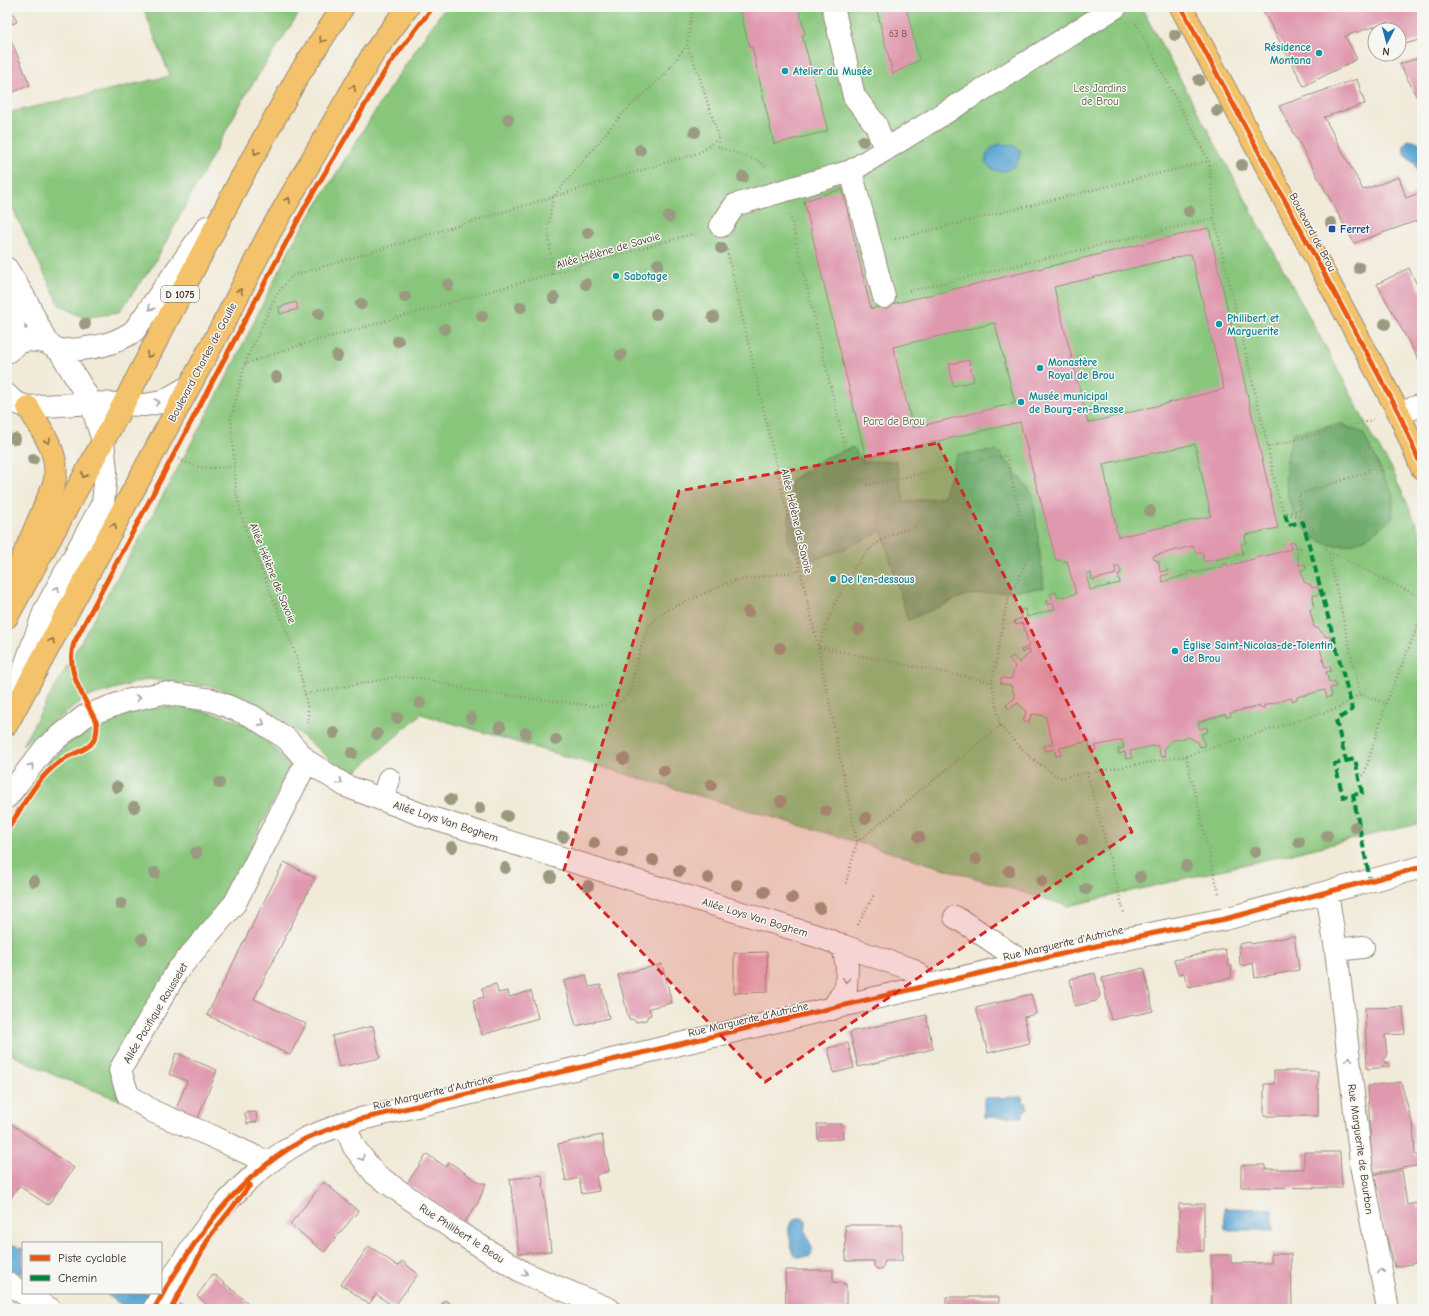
<svg xmlns="http://www.w3.org/2000/svg" width="1429" height="1316" font-family="'Comic Neue',sans-serif">
  <style>
    .green { fill: #88c67c; stroke: #62784d }
    .forest { fill: #6eab6c; stroke: #546a45 }
    .water { fill: #5ca5d3; stroke: #4c6878 }
    .building { fill: #df98ad; fill-rule: evenodd }
    .lines { fill: none; stroke-linecap: round; stroke-linejoin: round }
    .minor-casing { stroke: #968a7b; stroke-width: 24 }
    .major-casing { stroke: #968a7b; stroke-width: 24 }
    .path { stroke: #968a7b; stroke-width: 2.5; stroke-dasharray: 1 3; stroke-linecap: butt }
    .minor { stroke: #fff; stroke-width: 22 }
    .major { stroke: #f3c26a; stroke-width: 22 }
    .quiet { stroke: #00873e; stroke-width: 4; stroke-dasharray: 8 4; stroke-linecap: butt }
    .cycleway-casing { stroke: #f6f6f2; stroke-width: 8 }
    .cycleway { stroke: #e8590c; stroke-width: 5 }
    .tree { fill: #9a9a81 }
    .oneway { stroke: #8e6e40 }
    .oneway2 { stroke: #a79f9a }
    .marked { fill: #d62828; fill-opacity: 0.2; stroke: #d62828; stroke-width: 3; stroke-dasharray: 8 5; stroke-linejoin: round }
    .culture-dot { fill: #0f9aa8; stroke: #f6f6f2; stroke-width: 1.5 }
    .transit-dot { fill: #1a4fb4; stroke: #f6f6f2; stroke-width: 1.5 }
    .labels { text-anchor: middle; stroke-width: 3; stroke-linejoin: round; paint-order: stroke }
    .number-label { font-size: 9px; fill: #644642 }
    .shield { fill: #f6f6f2; stroke: #73675e; stroke-width: 1 }
    .shield-label { font-size: 10px; font-weight: bold; fill: #3b2a1e }
    .culture-label { font-size: 11px; font-weight: bold; fill: #0d838f; stroke: #f6f6f2; text-anchor: start }
    .park-label { font-size: 11px; fill: #52593a; stroke: #f6f6f2 }
    .transit-label { font-size: 11px; font-weight: bold; fill: #164399; stroke: #f6f6f2; text-anchor: start }
    .street-label { font-size: 11px; fill: #3b2a1e; stroke: #f6f6f2 }
  </style>
  <rect width="100%" height="100%" fill="#f6f6f2"/>
  <filter id="ink" filterUnits="userSpaceOnUse"><feTurbulence type="fractalNoise" baseFrequency=".025" numOctaves="2"/><feDisplacementMap in="SourceGraphic" scale="8" xChannelSelector="R" yChannelSelector="G"/><feConvolveMatrix kernelMatrix="1 2 1 2 8 2 1 2 1" color-interpolation-filters="sRGB"/></filter>
  <filter id="wash" filterUnits="userSpaceOnUse"><feTurbulence type="fractalNoise" baseFrequency=".012" numOctaves="4" result="noise"/><feDisplacementMap in="SourceGraphic" scale="16" xChannelSelector="R" yChannelSelector="G"/><feGaussianBlur stdDeviation="0.9" result="paint"/><feColorMatrix in="noise" values="0 0 0 0 0 0 0 0 0 0 0 0 0 0 0 0 0 1.4 0 .05"/><feComposite in="paint" operator="in"/></filter>
  <g filter="url(#wash)">
    <rect width="100%" height="100%" fill="#f1ead8"/>
    <path class="green" d="M143,7H303L246,94L152,267L119,312L83,317L60,306L7,197V113L170,76Z
      M445,7H1141L1352,396L1372,437L1391,467L1422,537V823L1068,906L843,838L421,714L351,776L270,710L215,687L148,679L87,697L22,745L142,534L227,377L291,246L389,89Z
      M179,706L225,716L254,728L291,765L219,914L112,1070L122,1101L54,1075L7,1052V820L35,777L62,747L99,723L144,709Z"/>
    <path class="forest" d="M1341,424L1363,433L1394,497L1392,518C1381,526 1367,540 1354,543C1314,555 1291,520 1286,485C1284,468 1289,449 1293,433Z
      M853,447L863,462L896,461L904,502L943,497L957,454L998,451L1033,494L1044,588L966,595L908,620L882,531L844,549L804,563L788,543L791,481L824,458Z"/>
    <path class="water" d="M1408,140H1414L1422,144V177L1417,171L1415,163L1404,154C1403,148 1403,144 1408,140Z
      M1000,144L1012,145L1020,150C1022,170 997,179 986,163C985,152 991,147 1000,144Z
      M1022,1097L1023,1102L1026,1103L1028,1108L1023,1112V1117H984V1098Z
      M1224,1208L1273,1209V1230H1225Z
      M797,1218H804C809,1223 804,1227 806,1233C808,1242 817,1249 809,1257H797C791,1253 792,1250 791,1243C789,1233 785,1225 797,1218Z
      M7,1242L23,1249V1274L7,1269Z
      M161,1287L181,1300L191,1309H127L105,1293H161Z"/>
    <g id="blocks">
      <path class="building" d="M7,7H10L17,22L7,26Z
        M757,7H798L805,34L802,35L828,131L774,144L752,47L750,48L740,11Z
        M876,7H906L919,60L893,74Z
        M1261,7H1422V39L1399,46V30H1391L1388,22L1345,36L1357,59L1304,86Z
        M7,31L30,85L7,95Z
        M1422,57V107L1400,64Z
        M1357,79L1365,104L1324,117L1363,190L1399,177L1406,198L1422,192V219L1354,243L1279,106Z
        M842,189L871,309L1209,228L1278,528L1245,535L1246,543L1241,544L1243,554L1204,562L1202,552L1196,553L1193,546L1153,556L1154,560L1156,559L1157,562L1159,561L1160,572L1167,570L1169,574L1161,576L1163,582L1188,574V572L1193,571V573L1223,567L1222,565L1227,563V566L1257,558V556L1262,555L1261,557L1291,549L1290,543L1295,542L1296,548L1300,547L1301,551L1297,552L1299,565L1305,564L1306,569L1301,570L1304,582L1311,585L1312,588L1318,587L1319,595H1313L1314,607L1310,610L1314,627L1319,629L1326,637L1330,636L1332,644L1320,648L1325,667L1330,666L1331,671L1326,672L1329,682H1335L1336,687L1330,688L1332,696L1327,698L1325,690L1297,697V699L1292,701V698L1263,706L1264,708H1260L1259,706L1230,713L1231,716L1226,717V714L1198,722L1200,729L1207,727L1208,732L1201,734L1205,746L1200,747L1198,742L1188,737L1171,741L1164,750L1166,756L1161,757L1157,745L1130,751L1132,758L1126,759L1125,752L1119,754L1118,749L1124,748L1122,740L1095,746L1096,750L1091,752L1089,741L1060,748L1061,755L1056,756L1054,749L1046,751L1044,746L1053,744L1045,716L1032,714L1028,723L1023,721L1026,712L1018,703L1009,709L1006,705L1015,698L1011,685L1001,684V678L1011,679L1015,666L1009,658L1013,656L1019,663L1030,653L1029,649L1022,653L1021,650L1029,647L1023,623L1015,625L1014,621L1022,618L1020,610L1025,609L1027,617L1055,609L1053,603L1047,605L1046,601L1052,599L1050,594L1056,592L1058,598L1076,594L1067,561L1056,560L1020,422L866,458L804,201ZM1191,254L1224,389L1088,423L1054,287ZM995,323L1015,403L913,428L893,347ZM1195,444L1211,516L1118,537L1103,464ZM1115,566H1119L1121,574H1118L1120,583L1090,590L1086,574L1091,573L1092,580L1116,574Z
        M1409,268L1422,295V366L1377,284Z
        M296,302L298,309L280,314L279,307Z
        M969,360L974,381L953,386L949,364Z
        M284,862L315,878L254,999L306,1024L290,1055L207,1015Z
        M1294,936L1299,970L1255,978L1253,963L1240,966L1239,944L1250,942L1251,944Z
        M1225,949L1229,966H1232L1231,978L1188,987L1184,973L1178,974L1174,960Z
        M767,952L768,992L734,993V953Z
        M662,964L672,1003L649,1008L651,1015L648,1016L646,1020L636,1022L632,1019L629,1020L618,975Z
        M1144,968L1153,1011L1111,1020L1102,978Z
        M1095,973L1100,996L1096,1001L1075,1006L1070,979Z
        M586,975L589,987L601,985L609,1018L576,1026L564,981Z
        M496,984L498,993L508,991L509,997L531,991L538,1018L482,1035L473,1000L484,997L482,988Z
        M1031,994L1036,1014L1024,1017L1030,1043L988,1053L976,1008Z
        M1403,1007L1405,1034L1385,1035L1387,1057L1384,1059L1385,1063H1389V1067L1367,1069L1365,1008Z
        M926,1015L933,1049L858,1067L850,1032Z
        M373,1026L380,1058L339,1067L332,1036Z
        M848,1043L854,1068L834,1073L828,1048Z
        M176,1053L217,1070L198,1118L176,1109L187,1081L169,1074Z
        M1274,1071H1318V1116H1264V1084H1274Z
        M1401,1082L1412,1122H1413L1415,1155H1420L1421,1165L1374,1173L1371,1152L1368,1086Z
        M256,1112L257,1122L247,1124L245,1113Z
        M7,1121L74,1168L48,1205L19,1186L7,1202Z
        M817,1124H842L843,1139L818,1140Z
        M602,1135L609,1171L596,1175L599,1191L582,1194L579,1178L566,1181L558,1144Z
        M1304,1152H1340L1342,1188L1241,1187V1165H1265V1169H1304Z
        M427,1154L446,1167L449,1162L480,1183H486L478,1203L464,1223L407,1183Z
        M1402,1170L1407,1205L1417,1203L1418,1209H1422V1262L1395,1267L1381,1216L1374,1175Z
        M542,1175L551,1251L519,1254L510,1179Z
        M324,1182L358,1211L324,1252L290,1224Z
        M1179,1204H1204V1251H1179Z
        M845,1225H902V1261H885L882,1269H877L874,1266V1261H846Z
        M369,1246L398,1266L402,1261L418,1274L394,1307L376,1294L369,1304L341,1284Z
        M1271,1254H1291L1292,1308L1212,1309L1211,1255H1231V1263H1271Z
        M785,1270H833V1282L846,1284V1309H786Z
        M213,1274L248,1303L243,1309H212L197,1296Z
        M946,1297H999V1309H946Z
        M445,1300L459,1309H439Z"/>
    </g>
  </g>
  <g filter="url(#ink)">
    <use href="#blocks" fill-opacity="0" stroke="#968a7b" stroke-width="1"/>
    <g class="lines">
      <defs>
        <path id="minor" d="M833,7L854,96L876,125L885,150
          M851,171L884,297
          M721,226L735,205L851,171L1116,7
          M7,269L27,302L46,342
          M9,280L14,310L13,346
          M60,351C88,348 109,348 134,331L207,227
          M7,352L20,342L29,340L46,342L60,351L91,403L103,441L106,472L103,503L45,610L13,700
          M7,395L14,402L28,407L91,403L145,405L162,402L188,387
          M1399,413L1422,405
          M7,797L46,747L85,716L126,701L163,693L212,700L252,716L287,739L307,761L346,786L428,817L823,938L843,946L911,969L919,975L925,985
          M383,799L389,779
          M1327,892L1336,950L1362,1170L1388,1309
          M955,917L976,930L1024,963
          M1336,950L1363,947
          M832,1009L846,988L847,966L843,946
          M344,1123L354,1147L375,1174L456,1231L524,1273L609,1309
          M268,1163L214,1137L154,1112L128,1095L120,1070L177,971L235,903L307,761
          M7,1283L23,1293
          M23,1293L50,1309
          M154,1309C192,1242 235,1177 305,1139C317,1133 332,1129 344,1123L1130,938L1225,919L1422,867"/>
        <path id="major" d="M1181,7L1399,413L1422,468
          M14,578L54,484C61,454 43,433 28,407
          M7,617L123,405L238,184L298,76L343,7
          M7,724L228,315L269,234L373,54L408,7"/>
      </defs>
      <use href="#minor" class="minor-casing"/>
      <use href="#major" class="major-casing"/>
      <path class="path" d="M1136,23L1209,161L1214,218L1268,447L1277,493L1285,514L1304,517L1328,551L1422,598
        M719,138L718,147L761,162L767,169
        M790,215L851,473L868,485L1006,455L1030,554L1007,602L992,682
        M895,239L1209,161
        M727,250L818,647L857,842L845,886
        M553,274L548,228L553,197L623,113L665,74L687,45L693,7
        M909,291L1214,218
        M245,363L276,295L292,276L701,152L719,138L698,72L687,45
        M1268,447L1373,420
        M179,459C198,470 213,469 234,466
        M1287,513L1302,509L1298,495L1370,471L1361,451L1372,447L1382,470L1391,467
        M305,694L396,677L422,678L473,691L593,706L617,704L629,694L641,647L650,624L667,610L732,581L800,571
        M1360,694L1386,703
        M308,723V710L297,657L246,532L236,491L231,419L245,364L297,346L696,233
        M1000,726L1030,757L1059,778L1186,756L1338,708L1360,694L1328,551
        M1186,756L1219,894
        M1087,772L1124,913
        M1359,777L1364,775L1386,703L1422,616
        M857,842L1000,726L992,682L818,647C829,618 844,578 864,555C877,540 897,532 915,526
        M858,925L874,894"/>
      <use href="#minor" class="minor"/>
      <use href="#major" class="major"/>
      <path class="quiet" d="M1285,514L1288,525L1303,522L1350,700L1352,710L1336,720L1346,761L1335,764L1343,797L1353,795L1370,880
        M1346,761L1355,759L1362,793L1353,795"/>
      <defs>
        <path id="cycleway" d="M1181,7L1399,413L1422,468
          M7,830C19,813 29,792 43,777C50,769 59,762 67,757C84,749 98,747 97,724C86,699 64,672 74,643L306,205L388,66L433,7
          M154,1309C192,1242 235,1177 305,1139C317,1133 332,1129 344,1123L1130,938L1225,919L1422,867
          M171,1309L210,1236L250,1185"/>
      </defs>
      <use href="#cycleway" class="cycleway-casing"/>
      <use href="#cycleway" class="cycleway"/>
    </g>
    <g class="tree">
      <circle cx="1175" cy="35" r="6"/>
      <circle cx="1199" cy="80" r="6"/>
      <circle cx="1217" cy="111" r="6"/>
      <circle cx="508" cy="119" r="6"/>
      <circle cx="695" cy="132" r="6"/>
      <circle cx="863" cy="141" r="6"/>
      <circle cx="640" cy="150" r="6"/>
      <circle cx="1242" cy="165" r="6"/>
      <circle cx="743" cy="177" r="6"/>
      <circle cx="1189" cy="211" r="6"/>
      <circle cx="669" cy="217" r="6"/>
      <circle cx="1331" cy="223" r="6"/>
      <circle cx="588" cy="233" r="6"/>
      <circle cx="721" cy="248" r="6"/>
      <circle cx="658" cy="264" r="6"/>
      <circle cx="1359" cy="268" r="6"/>
      <circle cx="586" cy="284" r="6"/>
      <circle cx="448" cy="285" r="6"/>
      <circle cx="405" cy="297" r="6"/>
      <circle cx="554" cy="298" r="6"/>
      <circle cx="361" cy="304" r="6"/>
      <circle cx="521" cy="307" r="6"/>
      <circle cx="319" cy="314" r="6"/>
      <circle cx="656" cy="314" r="6"/>
      <circle cx="482" cy="316" r="6"/>
      <circle cx="713" cy="317" r="6"/>
      <circle cx="85" cy="324" r="6"/>
      <circle cx="1385" cy="324" r="6"/>
      <circle cx="445" cy="329" r="6"/>
      <circle cx="398" cy="341" r="6"/>
      <circle cx="621" cy="355" r="6"/>
      <circle cx="337" cy="356" r="6"/>
      <circle cx="276" cy="377" r="6"/>
      <circle cx="15" cy="439" r="6"/>
      <circle cx="33" cy="459" r="6"/>
      <circle cx="1150" cy="511" r="6"/>
      <circle cx="748" cy="612" r="6"/>
      <circle cx="859" cy="629" r="6"/>
      <circle cx="780" cy="648" r="6"/>
      <circle cx="420" cy="703" r="6"/>
      <circle cx="397" cy="718" r="6"/>
      <circle cx="471" cy="718" r="6"/>
      <circle cx="500" cy="727" r="6"/>
      <circle cx="334" cy="733" r="6"/>
      <circle cx="526" cy="733" r="6"/>
      <circle cx="377" cy="734" r="6"/>
      <circle cx="556" cy="740" r="6"/>
      <circle cx="352" cy="753" r="6"/>
      <circle cx="624" cy="759" r="6"/>
      <circle cx="664" cy="771" r="6"/>
      <circle cx="219" cy="783" r="6"/>
      <circle cx="711" cy="785" r="6"/>
      <circle cx="117" cy="787" r="6"/>
      <circle cx="450" cy="800" r="6"/>
      <circle cx="781" cy="801" r="6"/>
      <circle cx="134" cy="807" r="6"/>
      <circle cx="480" cy="808" r="6"/>
      <circle cx="826" cy="811" r="6"/>
      <circle cx="507" cy="816" r="6"/>
      <circle cx="866" cy="818" r="6"/>
      <circle cx="1355" cy="827" r="6"/>
      <circle cx="1327" cy="836" r="6"/>
      <circle cx="563" cy="837" r="6"/>
      <circle cx="919" cy="837" r="6"/>
      <circle cx="1082" cy="840" r="6"/>
      <circle cx="1299" cy="842" r="6"/>
      <circle cx="594" cy="843" r="6"/>
      <circle cx="452" cy="847" r="6"/>
      <circle cx="622" cy="852" r="6"/>
      <circle cx="1255" cy="852" r="6"/>
      <circle cx="196" cy="853" r="6"/>
      <circle cx="976" cy="859" r="6"/>
      <circle cx="653" cy="860" r="6"/>
      <circle cx="1186" cy="866" r="6"/>
      <circle cx="505" cy="868" r="6"/>
      <circle cx="679" cy="871" r="6"/>
      <circle cx="1009" cy="871" r="6"/>
      <circle cx="155" cy="873" r="6"/>
      <circle cx="551" cy="877" r="6"/>
      <circle cx="1140" cy="877" r="6"/>
      <circle cx="708" cy="878" r="6"/>
      <circle cx="34" cy="881" r="6"/>
      <circle cx="1042" cy="881" r="6"/>
      <circle cx="737" cy="885" r="6"/>
      <circle cx="588" cy="886" r="6"/>
      <circle cx="1086" cy="889" r="6"/>
      <circle cx="764" cy="892" r="6"/>
      <circle cx="792" cy="898" r="6"/>
      <circle cx="121" cy="904" r="6"/>
      <circle cx="820" cy="908" r="6"/>
      <circle cx="142" cy="939" r="6"/>
    </g>
    <defs><path id="oneway-chevron" d="M-2-3.5L2.5 0L-2 3.5" fill="none" stroke-width="1.6" stroke-linecap="round" stroke-linejoin="round"/></defs>
    <g class="oneway">
      <use href="#oneway-chevron" transform="translate(322 40) rotate(123)"/>
      <use href="#oneway-chevron" transform="translate(353 88) rotate(-60)"/>
      <use href="#oneway-chevron" transform="translate(256 152) rotate(119)"/>
      <use href="#oneway-chevron" transform="translate(288 200) rotate(-60)"/>
      <use href="#oneway-chevron" transform="translate(240 291) rotate(-63)"/>
      <use href="#oneway-chevron" transform="translate(149 355) rotate(117)"/>
      <use href="#oneway-chevron" transform="translate(48 441) rotate(63)"/>
      <use href="#oneway-chevron" transform="translate(84 475) rotate(119)"/>
      <use href="#oneway-chevron" transform="translate(114 526) rotate(-62)"/>
      <use href="#oneway-chevron" transform="translate(52 641) rotate(-62)"/>
    </g>
    <g class="oneway2">
      <use href="#oneway-chevron" transform="translate(151 308) rotate(125)"/>
      <use href="#oneway-chevron" transform="translate(157 402) rotate(-14)"/>
      <use href="#oneway-chevron" transform="translate(57 589) rotate(-61)"/>
      <use href="#oneway-chevron" transform="translate(138 698) rotate(-12)"/>
      <use href="#oneway-chevron" transform="translate(262 723) rotate(33)"/>
      <use href="#oneway-chevron" transform="translate(31 766) rotate(-52)"/>
      <use href="#oneway-chevron" transform="translate(340 782) rotate(34)"/>
      <use href="#oneway-chevron" transform="translate(846 980) rotate(94)"/>
      <use href="#oneway-chevron" transform="translate(1349 1059) rotate(-97)"/>
      <use href="#oneway-chevron" transform="translate(362 1158) rotate(53)"/>
      <use href="#oneway-chevron" transform="translate(1381 1271) rotate(-101)"/>
      <use href="#oneway-chevron" transform="translate(525 1273) rotate(27)"/>
    </g>
  </g>
  <path class="marked" d="M938,443L1132,832L765,1082L564,870L679,491Z"/>
  <g class="culture-dot">
    <circle cx="1319" cy="53" r="4"/>
    <circle cx="785" cy="71" r="4"/>
    <circle cx="616" cy="276" r="4"/>
    <circle cx="1219" cy="324" r="4"/>
    <circle cx="1040" cy="368" r="4"/>
    <circle cx="1021" cy="402" r="4"/>
    <circle cx="833" cy="579" r="4"/>
    <circle cx="1175" cy="651" r="4"/>
  </g>
  <rect class="transit-dot" x="1328" y="225" width="8" height="8" rx="2"/>
  <g class="labels">
    <g class="number-label">
      <text x="898" y="37">63 B</text>
    </g>
    <rect class="shield" x="161" y="286" width="38" height="16" rx="3"/>
    <g class="shield-label">
      <text x="180" y="298">D 1075</text>
    </g>
    <g class="culture-label">
      <text x="1311" y="51" text-anchor="end">Résidence<tspan x="1311" dy="13">Montana</tspan></text>
      <text x="793" y="75">Atelier du Musée</text>
      <text x="624" y="280">Sabotage</text>
      <text x="1227" y="322">Philibert et<tspan x="1227" dy="13">Marguerite</tspan></text>
      <text x="1048" y="366">Monastère<tspan x="1048" dy="13">Royal de Brou</tspan></text>
      <text x="1029" y="400">Musée municipal<tspan x="1029" dy="13">de Bourg-en-Bresse</tspan></text>
      <text x="841" y="583">De l'en-dessous</text>
      <text x="1183" y="649">Église Saint-Nicolas-de-Tolentin<tspan x="1183" dy="13">de Brou</tspan></text>
    </g>
    <g class="park-label">
      <text x="1100" y="92">Les Jardins<tspan x="1100" dy="13">de Brou</tspan></text>
      <text x="894" y="425">Parc de Brou</text>
    </g>
    <g class="transit-label">
      <text x="1340" y="233">Ferret</text>
    </g>
    <g class="street-label">
      <text transform="translate(1313 232) rotate(62)" y="4">Boulevard de Brou</text>
      <text transform="translate(608 250) rotate(-16)" y="4">Allée Hélène de Savoie</text>
      <text transform="translate(202 362) rotate(-62)" y="4">Boulevard Charles de Gaulle</text>
      <text transform="translate(797 521) rotate(77)" y="4">Allée Hélène de Savoie</text>
      <text transform="translate(273 573) rotate(68)" y="4">Allée Hélène de Savoie</text>
      <text transform="translate(446 821) rotate(18)" y="4">Allée Loys Van Boghem</text>
      <text transform="translate(755 917) rotate(17)" y="4">Allée Loys Van Boghem</text>
      <text transform="translate(1063 943) rotate(-13)" y="4">Rue Marguerite d'Autriche</text>
      <text transform="translate(155 1013) rotate(-59)" y="4">Allée Pacifique Rousselet</text>
      <text transform="translate(748 1019) rotate(-13)" y="4">Rue Marguerite d'Autriche</text>
      <text transform="translate(433 1092) rotate(-13)" y="4">Rue Marguerite d'Autriche</text>
      <text transform="translate(1361 1149) rotate(82)" y="4">Rue Marguerite de Bourbon</text>
      <text transform="translate(462 1233) rotate(33)" y="4">Rue Philibert le Beau</text>
    </g>
  </g>
  <rect width="1429" height="1316" fill="none" stroke="#f6f6f2" stroke-width="24"/>
  <rect x="22" y="1242" width="140" height="52" fill="#f6f6f2" stroke="#aba49d"/>
  <rect x="30" y="1255" width="20" height="6" fill="#e8590c" stroke="#aba49d"/>
  <text x="58" y="1262" font-size="12" fill="#3b2a1e">Piste cyclable</text>
  <rect x="30" y="1275" width="20" height="6" fill="#00873e" stroke="#aba49d"/>
  <text x="58" y="1282" font-size="12" fill="#3b2a1e">Chemin</text>
  <g transform="translate(1387 42) rotate(186)"><circle r="19" fill="#f6f6f2" stroke="#aba49d"/>
  <path d="M0-3L7 15L0 10L-7 15Z" fill="#1f6fb2"/>
  <text y="-6" font-size="11" font-weight="bold" text-anchor="middle" fill="#3b2a1e">N</text>
  </g>
</svg>
